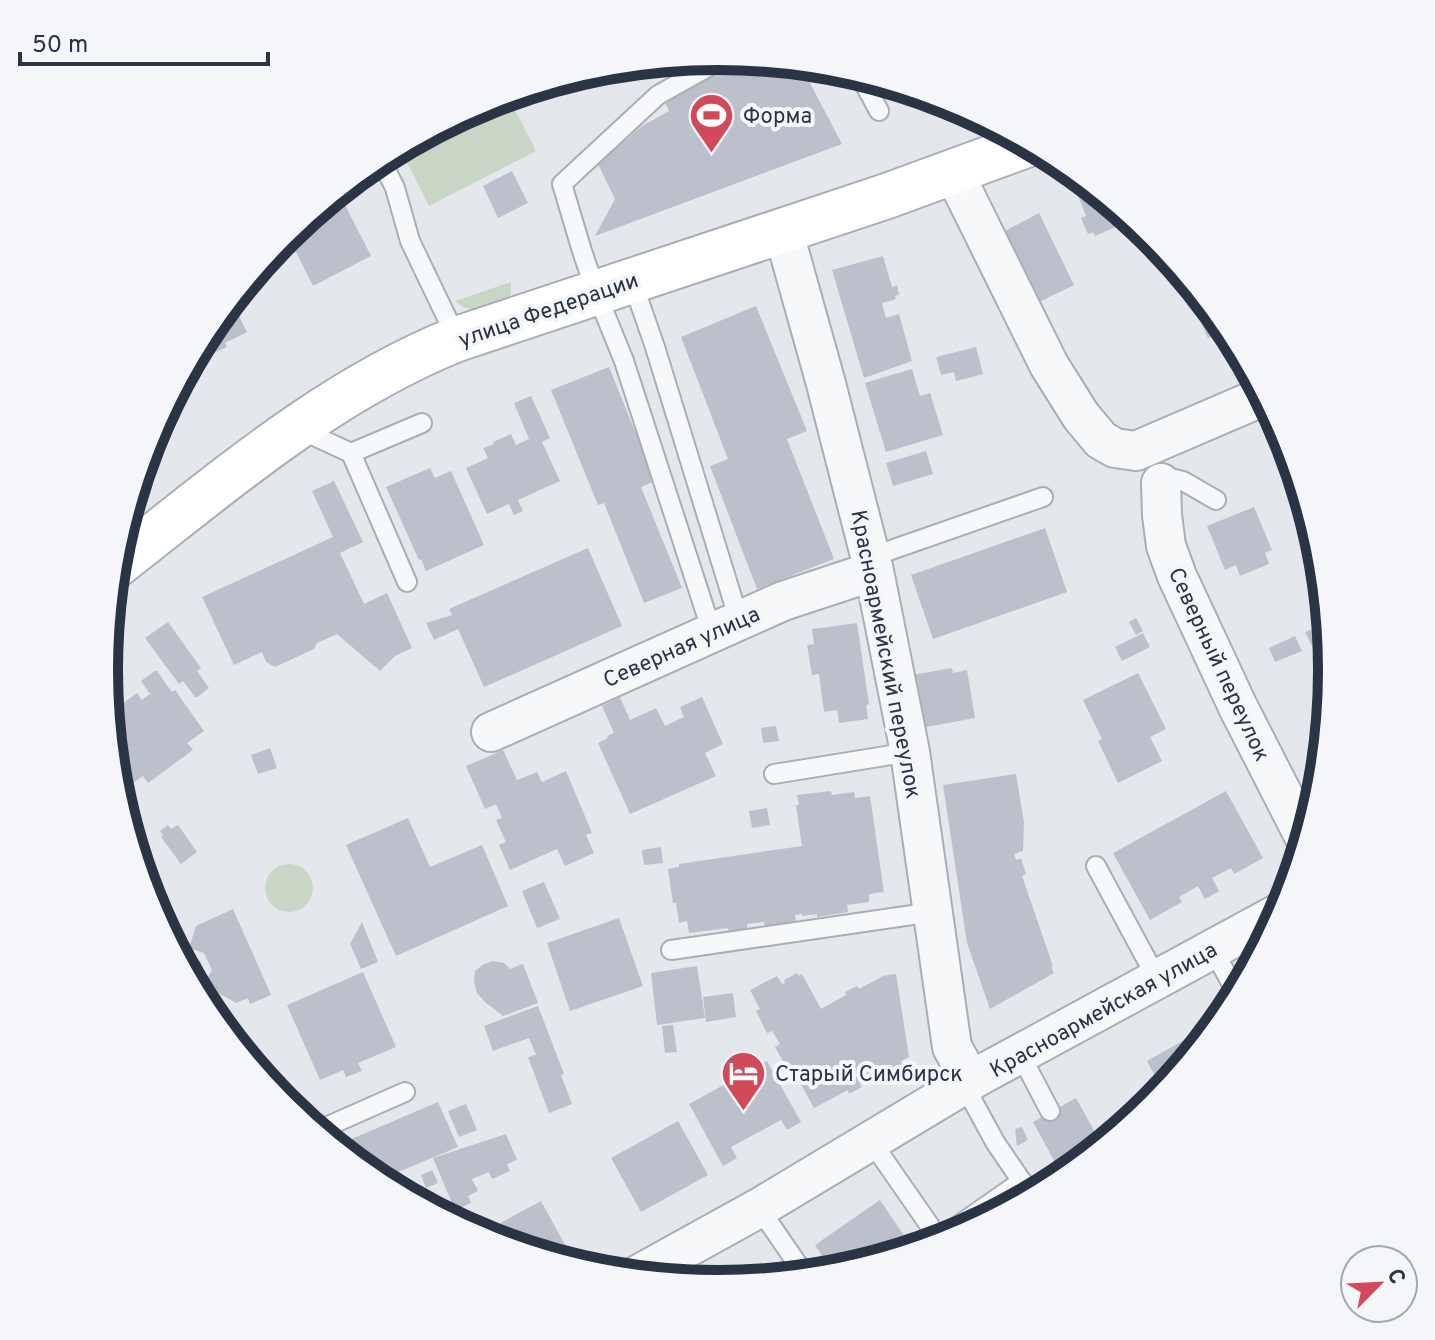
<svg xmlns="http://www.w3.org/2000/svg" width="1435" height="1340" font-family="Overpass,sans-serif">
  <style>
    .green { fill: #c9d6c5 }
    .water { fill: #9fb4cc }
    .building { fill: #bbc0ca }
    .lines { fill: none; stroke-linecap: round; stroke-linejoin: round }
    .service-casing { stroke: #a9aeb7; stroke-width: 22 }
    .minor-casing { stroke: #a9aeb7; stroke-width: 42 }
    .secondary-casing { stroke: #a9aeb7; stroke-width: 48 }
    .service { stroke: #f7f8fa; stroke-width: 18 }
    .minor { stroke: #f7f8fa; stroke-width: 38 }
    .secondary { stroke: #fff; stroke-width: 44 }
    .labels { text-anchor: middle; stroke-width: 8; stroke-linejoin: round; paint-order: stroke }
    .poi-label { font-size: 22px; fill: #2b3445; stroke: #f4f6f9; text-anchor: start }
    .street-label { font-size: 22px; fill: #2b3445; stroke: #f4f6f9 }
    .rim { fill: none; stroke: #2b3445; stroke-width: 10 }
  </style>
  <rect width="100%" height="100%" fill="#e4e7ec"/>
  <path class="green" d="M508,96L536,151L429,206L401,150Z
    M511,282V294L508,299L480,312L463,307L455,301Z
    M265 888a24 24 0 1 1 48 0a24 24 0 1 1-48 0Z"/>
  <path class="water" d="M183,939L192,959L200,961L207,977L203,985L206,991L198,994L171,944Z"/>
  <path class="building" d="M743,58L800,64L842,144L595,236L615,199L598,164L642,126L669,111L664,100Z
    M512,171L528,203L498,218L483,186Z
    M1087,183L1130,218L1132,220L1095,236L1093,232L1088,234L1081,218L1086,216L1075,188Z
    M338,191L371,256L313,286L296,252L285,257L278,243L284,236Z
    M1039,213L1074,285L1037,303L1003,232Z
    M883,256L892,287L897,285L899,295L895,296L896,299L882,303L886,318L899,314L912,361L864,378L832,270Z
    M233,304L247,332L225,343L227,347L214,353L212,349L190,361L207,329L224,308Z
    M756,306L807,431L787,439L834,559L757,589L710,466L728,459L681,337Z
    M1210,313L1219,334L1208,338L1199,318Z
    M976,347L983,374L956,381L954,372L941,375L936,357Z
    M609,367L655,481L641,487L682,588L644,603L604,503L598,505L551,390Z
    M912,369L920,396L930,393L943,435L886,452L865,383Z
    M531,396L550,438L542,442L560,481L518,500L523,511L514,515L509,504L487,514L466,468L488,458L483,448L494,444L493,442L511,434L516,445L529,439L514,403Z
    M926,451L933,474L893,486L886,463Z
    M430,468L435,478L451,471L484,545L426,571L421,559L419,560L386,487Z
    M1295,468L1311,521L1300,525L1283,472Z
    M334,481L363,542L340,553L364,604L387,593L412,648L395,656L380,671L337,634L317,643L314,649L275,667L266,662L262,652L234,665L202,597L333,537L312,491Z
    M1254,507L1272,550L1265,553L1269,564L1240,576L1236,565L1225,570L1207,526Z
    M1045,528L1067,592L933,639L911,575Z
    M588,548L622,626L484,687L458,629L434,640L426,623L452,615L449,609Z
    M1136,618L1143,631L1136,635L1129,622Z
    M168,622L201,668L197,671L209,688L196,698L183,681L179,684L145,638Z
    M857,623L869,704L866,705L868,719L839,723L837,710L824,712L819,674L812,675L807,645L814,644L812,629Z
    M1327,623L1328,639L1312,646L1305,632Z
    M1143,633L1150,647L1122,661L1115,647Z
    M1295,636L1302,651L1275,662L1269,648Z
    M952,668L953,673L967,670L975,718L926,727L917,679L914,680L913,675Z
    M156,670L172,692L175,690L204,731L187,743L193,750L148,783L143,776L117,794L109,724L115,719L110,713L137,693L142,700L150,694L141,681Z
    M1138,673L1166,729L1150,737L1162,761L1118,783L1098,741L1102,739L1083,700Z
    M620,697L630,720L656,708L665,726L684,717L680,707L702,697L723,744L705,753L716,776L630,814L598,743L608,738L607,736L614,733L602,706Z
    M776,726L779,741L763,743L761,728Z
    M270,748L277,768L258,774L251,755Z
    M503,750L517,780L537,772L542,782L566,771L592,833L586,835L594,853L565,866L557,849L510,870L499,845L506,842L496,820L502,818L496,804L485,809L466,766Z
    M1016,774L1024,822L1023,851L1014,854L1016,860L1021,858L1026,874L1022,876L1053,966H1051L1054,973L990,1009L967,943L943,785Z
    M831,791L832,795L854,792L855,798L870,796L884,892L869,894V902L847,905L848,912L817,917V914L802,916V914L795,915L796,923L765,927L764,922L747,924V930L729,933L728,928L689,933L687,921L679,923L676,903H673L668,869L679,867V864L802,846L796,805H799L797,795Z
    M1226,791L1263,858L1234,874L1231,868L1212,878L1219,891L1205,899L1198,886L1179,897L1182,902L1150,920L1113,853Z
    M767,808L770,825L752,828L749,811Z
    M408,818L430,867L482,845L508,906L396,956L346,845Z
    M168,825L171,829L178,825L197,852L181,864L161,837L163,835L160,831Z
    M661,847L663,863L644,865L642,850Z
    M544,882L560,919L537,928L522,891Z
    M233,909L271,995L250,1004L248,998L236,1003L204,985L212,970L204,953L189,948L196,926Z
    M619,918L643,986L570,1011L547,943Z
    M362,922L378,962L361,969L350,944Z
    M493,961L504,963L510,969L523,964L538,1003L503,1016L485,1002L477,993L474,982L475,971L484,964Z
    M697,966L705,1018L657,1025L651,973Z
    M363,972L396,1047L358,1063L362,1071L346,1077L343,1070L320,1080L287,1005Z
    M797,973L799,976L802,974L821,1009L846,995L845,992L857,986L859,989L883,976L896,974L909,1057L901,1061L903,1065L887,1073L885,1070L860,1084L862,1087L849,1094L848,1090L814,1108L789,1062L785,1065L775,1047L780,1044L772,1031L767,1033L756,1011L760,1009L750,990L777,976L782,984L785,983L784,980Z
    M733,993L736,1017L706,1022L703,997Z
    M538,1006L564,1074L561,1075L572,1104L549,1113L528,1057L536,1055L529,1038L493,1051L484,1026Z
    M1220,1020V1021L1163,1091L1147,1061Z
    M673,1025L677,1052L665,1053L662,1026Z
    M767,1061L801,1122L787,1130L781,1120L731,1147L737,1158L723,1166L689,1104Z
    M1076,1098L1102,1145L1063,1177L1033,1122Z
    M438,1102L458,1147L377,1181L344,1154L340,1144Z
    M466,1104L477,1130L459,1137L448,1111Z
    M678,1121L708,1175L641,1212L611,1158Z
    M1022,1127L1028,1140L1017,1146L1015,1129Z
    M506,1134L517,1160L507,1164L510,1171L492,1179L489,1172L472,1179L478,1191L468,1196L471,1203L455,1210L433,1158Z
    M432,1170L438,1183L426,1188L421,1175Z
    M880,1200L913,1249L833,1273L815,1245Z
    M541,1201L570,1254L559,1260L478,1235Z
    M463,1211L470,1228L467,1229L458,1224L454,1215Z
    M778,1263L788,1277L767,1279L762,1273Z"/>
  <g class="lines">
    <defs>
      <path id="service" d="M859,74L879,111
        M380,158L395,188L410,241L457,339
        M632,281L655,347L739,620
        M299,429L351,453L407,582
        M351,453L422,423
        M1161,483L1170,478L1183,481L1216,500
        M871,557L1043,497
        M712,632L624,361L596,292L582,251L562,184L658,95L726,57
        M774,774L910,752
        M1096,866L1157,979
        M1213,949L1237,994
        M671,950L933,912
        M1020,1054L1050,1111
        M964,1085L995,1142L1031,1195
        M322,1136L319,1130L405,1092
        M871,1141L939,1239L1022,1181
        M759,1208L805,1275"/>
      <path id="minor" d="M954,173L1049,365L1081,416L1101,440L1115,448L1136,451L1264,396
        M783,230L825,380L874,571L910,752L952,1047L971,1081
        M1161,483L1162,515L1166,546L1177,576L1238,707L1305,838
        M491,732L783,601L874,571
        M636,1276L759,1208L977,1077L1281,912"/>
      <path id="secondary" d="M114,567C222,483 329,390 457,339L887,196L1029,144"/>
    </defs>
    <use href="#service" class="service-casing"/>
    <use href="#minor" class="minor-casing"/>
    <use href="#secondary" class="secondary-casing"/>
    <use href="#service" class="service"/>
    <use href="#minor" class="minor"/>
    <use href="#secondary" class="secondary"/>
  </g>
  <defs>
    <symbol id="stadium-pin" viewBox="-11 -11 22 30"><path d="M0 17L-7.5 6A9.5 9.5 0 1 1 7.5 6Z" fill="#d1495b" stroke="#f4f6f9"/><path d="M0-5a6.5 5 0 1 0 0 10a6.5 5 0 1 0 0-10ZM-3.5-1.8h7v3.6h-7Z" fill="#fff"/></symbol>
    <symbol id="hotel-pin" viewBox="-11 -11 22 30"><path d="M0 17L-7.5 6A9.5 9.5 0 1 1 7.5 6Z" fill="#d1495b" stroke="#f4f6f9"/><path d="M-6-4.5h1.5V1H6V5H4.5V3h-9V5H-6ZM-4 0a1.8 1.8 0 1 1 3.6 0ZM.5 0V-2.5h3Q6-2.5 6 0Z" fill="#fff"/></symbol>
  </defs>
  <g fill-rule="evenodd">
    <use href="#stadium-pin" x="686" y="90" width="51" height="69"/>
    <use href="#hotel-pin" x="718" y="1048" width="51" height="69"/>
  </g>
  <g class="labels">
    <g class="poi-label">
      <text x="743" y="123">Форма</text>
      <text x="775" y="1081">Старый Симбирск</text>
    </g>
    <g class="street-label">
      <text transform="translate(548 309) rotate(-19)" y="8">улица Федерации</text>
      <text transform="translate(681 646) rotate(-24)" y="8">Северная улица</text>
      <text transform="translate(887 654) rotate(79)" y="8">Красноармейский переулок</text>
      <text transform="translate(1220 664) rotate(65)" y="8">Северный переулок</text>
      <text transform="translate(1103 1009) rotate(-29)" y="8">Красноармейская улица</text>
    </g>
  </g>
  <path d="M0 0H1435V1340H0ZM118 670a600 600 0 1 1 1200 0a600 600 0 1 1-1200 0Z" fill="#f4f6f9" fill-rule="evenodd"/>
  <path class="rim" d="M118 670a600 600 0 1 1 1200 0a600 600 0 1 1-1200 0Z"/>
  <g transform="translate(1379 1284) rotate(66)"><circle r="38" fill="#f4f6f9" stroke="#a4a8b1" stroke-width="2"/>
  <path d="M0-6L14 30L0 20L-14 30Z" fill="#d1495b"/>
  <text y="-12" font-size="22" font-weight="bold" text-anchor="middle" fill="#2b3445">С</text>
  </g>
  <path d="M20 52v12h248v-12" fill="none" stroke="#2b3445" stroke-width="4"/>
  <text x="32" y="52" font-size="24" fill="#2b3445" stroke="#f4f6f9" stroke-width="6" paint-order="stroke">50 m</text>
</svg>
